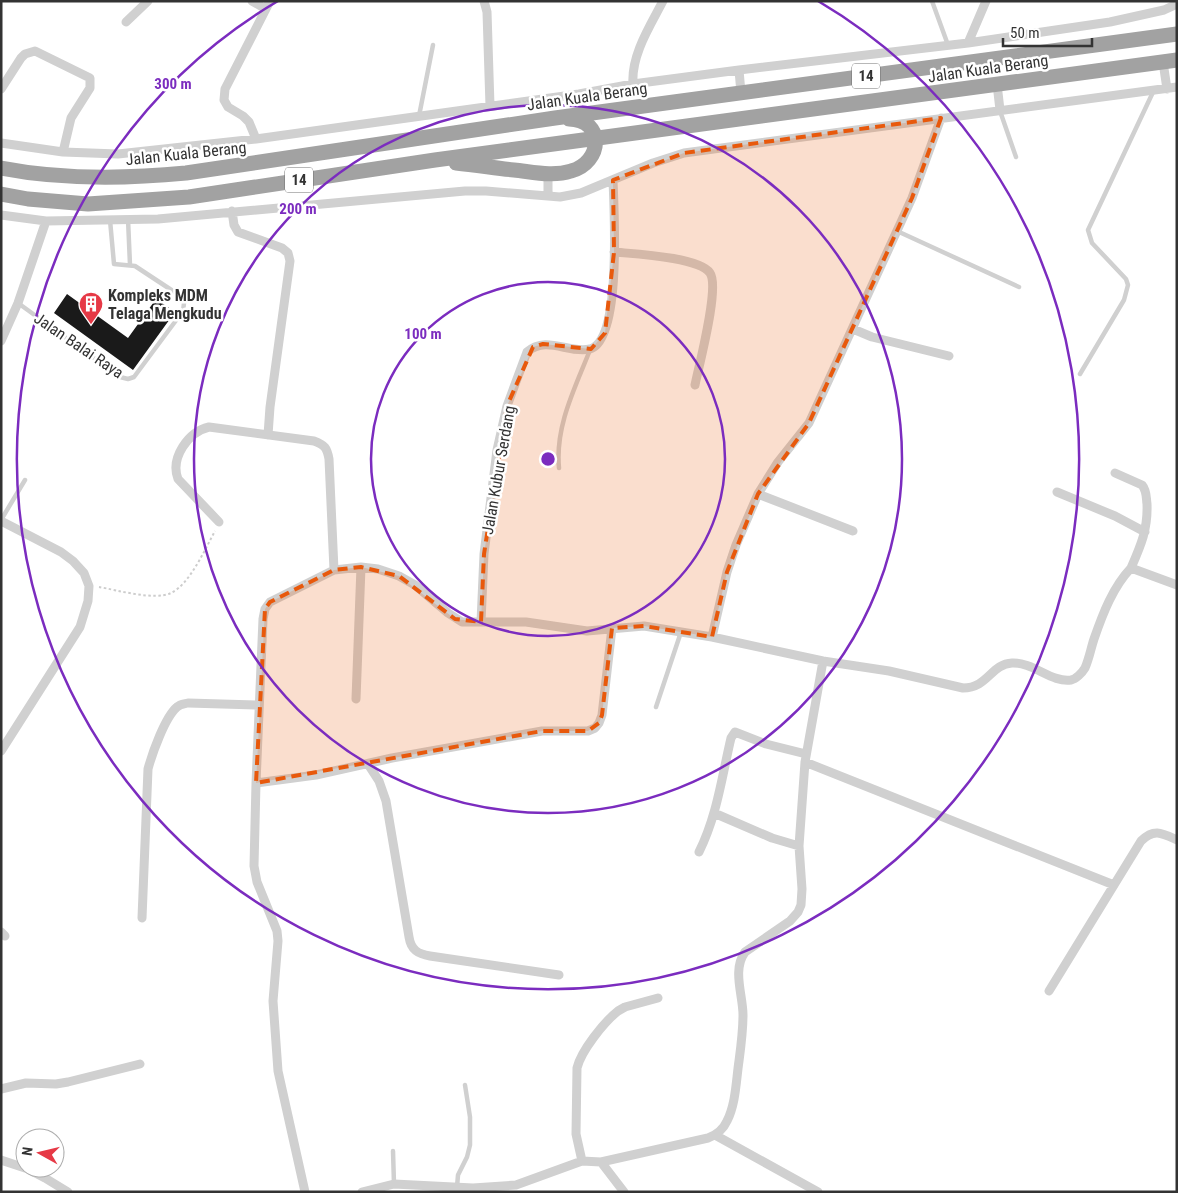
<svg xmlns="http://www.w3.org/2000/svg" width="1178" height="1193" font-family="'Roboto Condensed',sans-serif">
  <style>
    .building { fill: #1a1a1a }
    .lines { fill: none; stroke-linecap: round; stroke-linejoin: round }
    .path { stroke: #cdcdcd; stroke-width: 2; stroke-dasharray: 2.5 2.5; stroke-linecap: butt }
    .service { stroke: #d0d0d0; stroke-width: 4.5 }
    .minor { stroke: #d0d0d0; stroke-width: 9 }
    .trunk { stroke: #a2a2a2; stroke-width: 15 }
    .marked { fill: #e8590c; fill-opacity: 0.2; stroke: #e8590c; stroke-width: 4; stroke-dasharray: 10 6; stroke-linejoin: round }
    .ring { fill: none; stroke: #7b2cbf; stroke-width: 2.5 }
    .labels { text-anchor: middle; stroke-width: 5; stroke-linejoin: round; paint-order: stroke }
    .shield { fill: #fff; stroke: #707070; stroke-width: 1 }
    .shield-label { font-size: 15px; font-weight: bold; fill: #333 }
    .street-label { font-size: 16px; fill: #333; stroke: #fff }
    .poi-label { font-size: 16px; font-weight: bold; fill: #333; stroke: #fff; text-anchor: start }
    .centre { fill: #7b2cbf; stroke: #fff; stroke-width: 2.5 }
    .ring-label { font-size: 15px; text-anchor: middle; font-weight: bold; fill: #7b2cbf; stroke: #fff; stroke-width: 5; stroke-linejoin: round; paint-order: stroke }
  </style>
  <rect width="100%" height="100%" fill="#fff"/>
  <path class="building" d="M67,294L128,338L156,299L175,312L133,370L54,313Z"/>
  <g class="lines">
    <path class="path" d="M99,587C117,590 155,601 171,593C190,584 205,549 215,531"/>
    <path class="service" d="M932,1L948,45
      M1000,111L1016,157
      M419,116L433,45
      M128,219L130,265
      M897,231L1019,287
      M18,303L120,377L128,379L134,377L183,311L184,303L182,297L135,266L114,264L110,220
      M1080,374L1124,300L1128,285L1126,279L1092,243L1088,230L1154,90
      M559,468C555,426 575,388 590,350
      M1,520L25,480
      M656,707L681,632
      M393,1151L394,1184
      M457,1187L458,1175L467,1157L470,1145V1117L465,1085"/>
    <path class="minor" d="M252,1L266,9
      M484,1L487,12L490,106
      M126,22L148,1
      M968,43L986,1
      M1163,62L1167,89
      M739,70L741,93
      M633,84C631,55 650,26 663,1
      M997,84L1000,110
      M1,89L21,58L25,54L35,51L90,78V88L71,118L63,152
      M256,139L249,122L243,116L228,107L224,100L225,89L270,1
      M1,143L63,152L118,154L256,139L579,94L633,84L739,70L968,43L1110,22L1164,10L1177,4
      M548,174V195
      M232,211L234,225L238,232L282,248L288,253L290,261L270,407L268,435
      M1,215L46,221L158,219L465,191H486L560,197L581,193L653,163L684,153L1177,87
      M614,252C634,254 699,257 710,273C720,287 699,365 695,385
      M853,329L872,337L949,356
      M1,341L18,303L46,221
      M1115,473L1142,485C1147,491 1146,497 1147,504C1148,529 1141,545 1131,568
      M1057,492L1115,516L1145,532
      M758,494L853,531
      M1,521L61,552L73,561L84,573L89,586L88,601L80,627L1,751
      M219,522L178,479C170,458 188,432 209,427L314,441C325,445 327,448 329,459L334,570
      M481,622L484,554L497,450L507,406L527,352C547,335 568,354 590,349C622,340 614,210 613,180
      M712,637L727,572L736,545L758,494L778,462L809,423L912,198L941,118
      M356,699L361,567
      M805,762L1114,885
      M368,764L379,781L386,801L409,937C411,950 418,954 430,956L559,975
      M256,783L316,775L392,758L542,731H588L595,728L599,723L602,715L612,628
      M714,813L772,838L799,846
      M699,852C717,816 722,776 731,738L735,732L766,744L806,754
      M142,918L148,769C152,754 165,717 177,707C180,704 184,704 188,703L259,705
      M1,932L5,936
      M1049,991L1141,841C1154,828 1162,833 1177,840
      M1,1089L26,1083L56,1084L68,1082L140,1064
      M715,1135L818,1192
      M1,1160L25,1168
      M582,1161L576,1134L577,1068C581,1051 604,1022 618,1011L625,1007L658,998
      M601,1162L624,1192
      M26,1168L45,1178L68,1192
      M305,1192L278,1071L273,1001L278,941L277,931L257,882L254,866L256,783L263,619L265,609L270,602L334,570L361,567L378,569L399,576L415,585L448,613L462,622H526L587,631L644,626L712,637L823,661L889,671L963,688C988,688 991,664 1012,663C1033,662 1052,683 1071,680C1076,679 1082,673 1085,668C1089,659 1091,648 1094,639C1103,613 1113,587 1131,568L1177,585
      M362,1192L394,1184L473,1188L516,1185L582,1161L601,1162L708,1138C716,1135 723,1130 727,1121C736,1103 736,1081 739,1061C741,1046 743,1031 743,1015C743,995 732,970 745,952L790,921L798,912L801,905L802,889L799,846L805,762L823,661"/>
    <path class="trunk" d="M456,163C476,165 495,168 514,170C533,172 553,177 571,171C602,163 606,120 569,119
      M1,168C63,180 124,179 186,173L555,118L1177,34
      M1,194L28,199L88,204L189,197L435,160L1177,60"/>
  </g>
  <path class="marked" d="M941,118L912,198L809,423L758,494L727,572L712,637L644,626L612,628L602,715L599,723L588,731H542L256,783L265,609L270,602L334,570L361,567L399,576L455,619L481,622L484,554L507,406L533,347L543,344L591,349L605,333L614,252L613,180L684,153Z"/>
  <g class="ring">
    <circle cx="548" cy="459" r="177"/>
    <circle cx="548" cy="459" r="354"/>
    <path d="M818 1A531 531 0 1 1 278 1"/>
  </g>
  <defs>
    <symbol id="building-pin" viewBox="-11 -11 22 30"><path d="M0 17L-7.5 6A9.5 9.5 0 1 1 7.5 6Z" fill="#e63946" stroke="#fff"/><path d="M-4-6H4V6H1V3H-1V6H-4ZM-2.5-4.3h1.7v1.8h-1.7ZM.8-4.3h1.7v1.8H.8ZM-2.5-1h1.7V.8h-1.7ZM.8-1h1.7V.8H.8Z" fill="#fff"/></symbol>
  </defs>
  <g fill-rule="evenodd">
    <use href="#building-pin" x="77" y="290" width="28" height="38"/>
  </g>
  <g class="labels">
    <g class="shield">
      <rect x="852" y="63.5" width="28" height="25" rx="4"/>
      <rect x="285" y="167.5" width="28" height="25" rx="4"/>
    </g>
    <g class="shield-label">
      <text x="866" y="81">14</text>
      <text x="299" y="185">14</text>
    </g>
    <g class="street-label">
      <text transform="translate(988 68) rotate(-8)" y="6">Jalan Kuala Berang</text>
      <text transform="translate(587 96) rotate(-8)" y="6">Jalan Kuala Berang</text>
      <text transform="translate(186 153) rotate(-6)" y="6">Jalan Kuala Berang</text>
      <text transform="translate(79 345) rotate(34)" y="6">Jalan Balai Raya</text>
      <text transform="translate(498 470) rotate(-80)" y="6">Jalan Kubur Serdang</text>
    </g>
    <g class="poi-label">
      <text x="108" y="301">Kompleks MDM<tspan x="108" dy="18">Telaga Mengkudu</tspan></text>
    </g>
  </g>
  <circle cx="548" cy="459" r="8" class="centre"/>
  <g class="ring-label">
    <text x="173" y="89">300 m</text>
    <text x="298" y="214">200 m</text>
    <text x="423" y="339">100 m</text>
  </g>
  <rect width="1178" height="1193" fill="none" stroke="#333333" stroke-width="5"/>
  <g transform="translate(40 1153) rotate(278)"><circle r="24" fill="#ffffff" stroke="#adadad"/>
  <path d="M0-4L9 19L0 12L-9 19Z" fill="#e63946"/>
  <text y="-8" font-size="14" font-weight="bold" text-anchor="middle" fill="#333333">N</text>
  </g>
  <path d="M1003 38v8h89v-8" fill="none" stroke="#333333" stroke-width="2.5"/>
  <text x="1010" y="38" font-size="15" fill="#333333" stroke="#ffffff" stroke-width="4" paint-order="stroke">50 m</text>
</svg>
